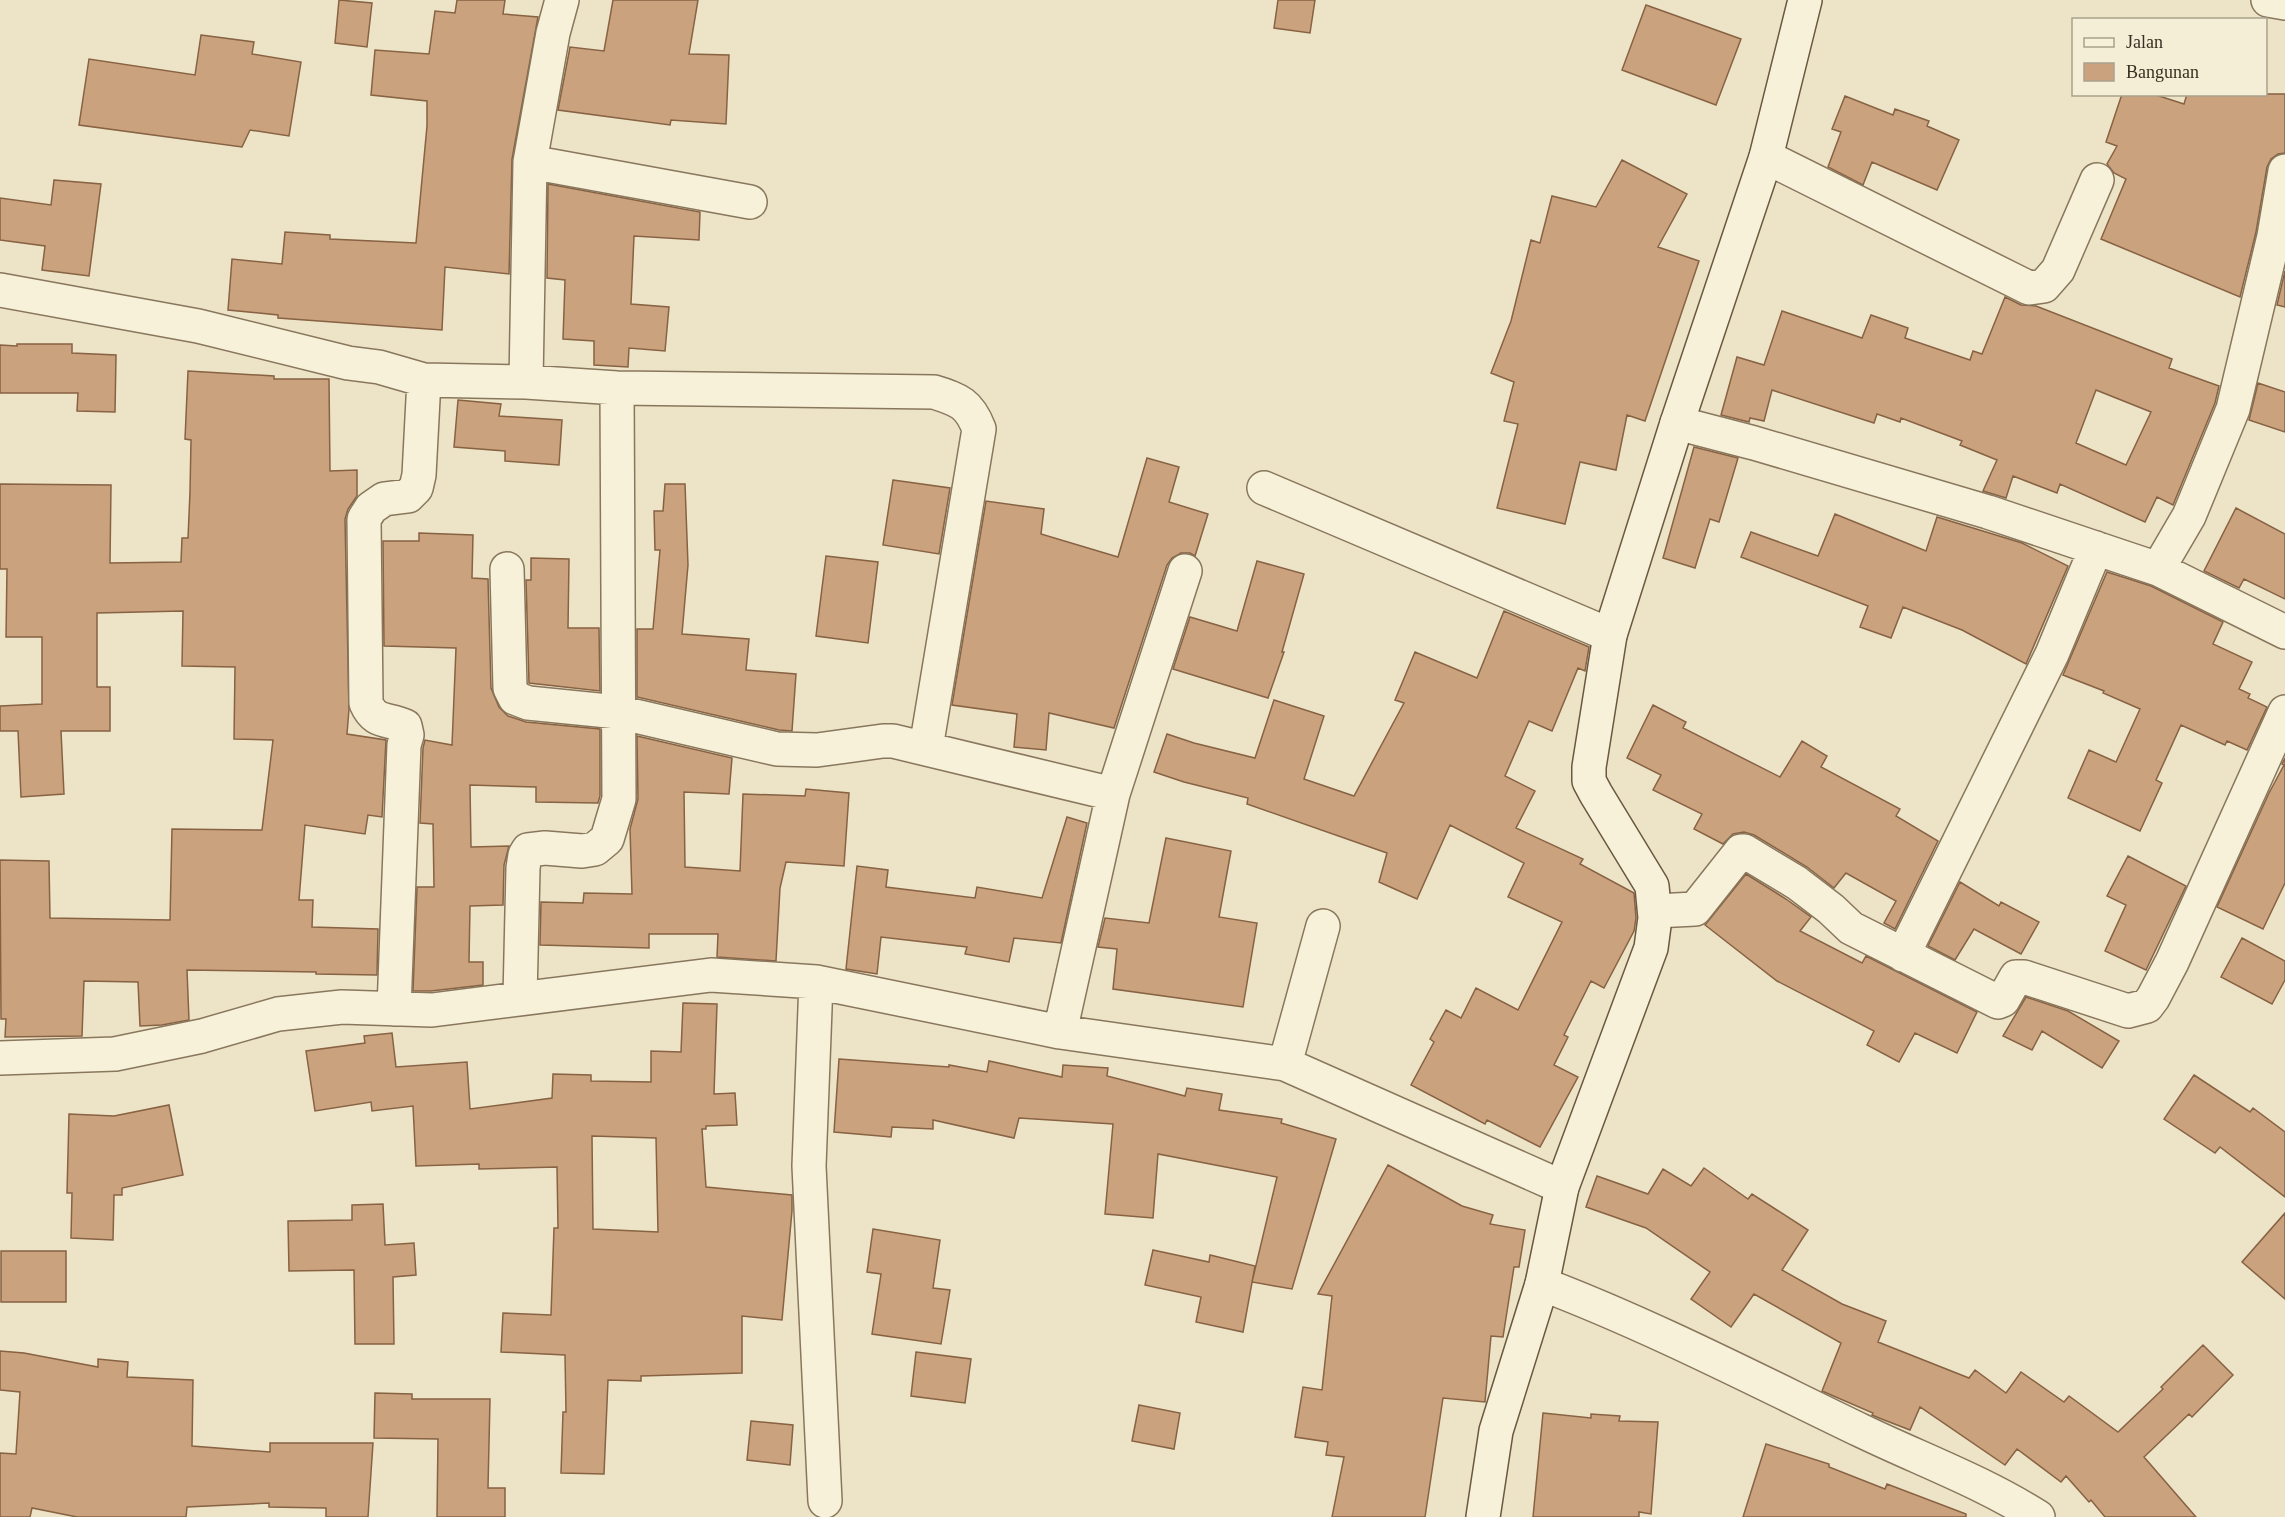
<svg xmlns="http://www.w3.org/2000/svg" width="2285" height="1517" font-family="'Times New Roman',serif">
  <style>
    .building { fill: #caa27e; stroke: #876243; stroke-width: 1.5; fill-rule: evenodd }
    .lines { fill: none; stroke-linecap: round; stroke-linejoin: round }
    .street-casing { stroke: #88775d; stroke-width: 36 }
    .secondary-casing { stroke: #6a5840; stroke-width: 36 }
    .street { stroke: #f8f1da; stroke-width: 33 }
    .secondary { stroke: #f8f1da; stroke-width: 33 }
  </style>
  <rect width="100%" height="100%" fill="#ede4c7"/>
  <path class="building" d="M339,0L372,3L367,47L335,43Z
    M457,0H505L503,14L538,17L512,159L509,274L445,267L442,330L278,318V315L228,310L232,259L282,264L285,232L330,235V239L416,243L427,126V101L371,95L375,50L429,54L435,11L455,13Z
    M613,0H698L689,54L729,55L726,124L671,120L670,125L558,110L570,47L604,51Z
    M1278,0H1315L1310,33L1274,28Z
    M1646,5L1741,39L1716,105L1622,70Z
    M201,35L254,42L252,54L301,62L289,136L250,130L242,147L79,125L89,59L195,75Z
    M2122,94H2153L2184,104L2187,94H2285V153L2278,154L2271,159L2267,167L2256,232L2240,297L2101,239L2126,179L2114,173L2107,164L2117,146L2106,142Z
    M1845,96L1893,115L1895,109L1929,121L1927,126L1959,140L1937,190L1872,162L1863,185L1828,167L1841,132L1832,129Z
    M1622,160L1687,194L1658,247L1699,261L1645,421L1627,415L1616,470L1580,462L1565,524L1497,508L1518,424L1504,421L1514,382L1491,373L1511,321L1531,240L1540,243L1552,196L1596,207Z
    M54,180L101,184L89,276L42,270L45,246L0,240V198L51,205Z
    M548,184L700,212L699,240L634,236L631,304L669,307L665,351L629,348L628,367L594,365V341L563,339L565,280L547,278Z
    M2285,271V307L2277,305Z
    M2005,297L2021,305L2036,306L2172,359L2169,368L2219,386L2215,403L2173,505L2157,497L2145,522L2060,484L2057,493L2013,476L2006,498L1983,491L1997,460L1960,445L1962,441L1901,418L1900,422L1877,414L1874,423L1772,390L1764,421L1750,418L1749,422L1721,415L1737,357L1764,365L1782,311L1862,338L1871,315L1908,328L1905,338L1970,360L1973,351L1982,354ZM2096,390L2151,412L2126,465L2076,443Z
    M17,344H72V353L116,355L115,412L77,411L78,393H0V345L17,346Z
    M188,371L274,376V379H329L330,471L357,470V496L348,509L345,519L349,709L347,734L386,740L382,817L368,815L365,834L305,825L299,900H313L312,927L378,929L377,975L316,974V972L187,970L189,1020L162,1025L140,1026L138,982L84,981L82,1036L5,1037L6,1019H1L0,860L49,861L50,918L170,920L172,829L262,830L273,740L234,739L235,667L182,666L183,611L97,613V687H110V731H61L64,794L21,797L18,731H0V706L42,704V637H6L7,569H0V484L111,485L110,563L181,562L182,538H188L190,492L191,440L185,439Z
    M2258,383L2285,392V432L2249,420Z
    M458,400L501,404L499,416L562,420L559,465L505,461V451L454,447Z
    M1694,447L1738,458L1719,522L1710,519L1695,568L1663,558Z
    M1147,458L1179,467L1169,502L1208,514L1195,556L1190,553H1181L1172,558L1167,565L1114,728L1049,713L1046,750L1014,747L1017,714L952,705L986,501L1044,509L1041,534L1118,557Z
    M893,480L950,488L939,554L883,545Z
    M665,484H685L688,565L682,634L749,639L746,670L796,674L792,731L779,730L637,697V629H653L660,550H655L654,511H663Z
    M2236,508L2285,534V599L2244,579L2239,588L2204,571Z
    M1835,514L1926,551L1937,517L2022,543L2068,566L2026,664L1962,630L1903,607L1891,638L1860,627L1868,606L1741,557L1751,532L1818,556Z
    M419,533L473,535L472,578L488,579L491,688L499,707L508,716L526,722L600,729V796L598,803L536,802V787L470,785L471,847L509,846L504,865L503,905L470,906L469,962H483V985L431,991H413L417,887H434L433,824L420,823L423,748L425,740L452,745L456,648L384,646L383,541H419Z
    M826,556L878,562L868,643L816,636Z
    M531,558L569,559L568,628H599L600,691L529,683L526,580H531Z
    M1257,561L1304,574L1282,652H1284L1268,698L1173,669L1190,617L1237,631Z
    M2107,572L2151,586L2223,622L2213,644L2252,662L2239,689L2250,694L2248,698L2267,707L2247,750L2227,741L2225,745L2181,725L2156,780L2162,783L2140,831L2068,798L2089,750L2116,762L2140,709L2103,693L2104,691L2063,675Z
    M1504,611L1589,647L1585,671L1578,668L1552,731L1529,721L1505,776L1535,791L1516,828L1583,859L1580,864L1634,893L1636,918L1634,931L1604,988L1591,981L1564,1035L1568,1037L1554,1065L1578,1077L1540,1147L1487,1120L1485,1124L1411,1085L1434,1042L1430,1039L1446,1010L1461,1018L1476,988L1518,1010L1562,922L1508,897L1524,863L1450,825L1417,899L1379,882L1387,853L1247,804L1248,798L1184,782L1154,772L1167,734L1194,743L1255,758L1274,700L1324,716L1304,779L1354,796L1404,703L1395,700L1415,652L1477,678Z
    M1653,705L1686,722L1683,728L1780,777L1802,741L1827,756L1821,767L1900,809L1896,816L1938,841L1895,929L1884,923L1896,901L1846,873L1834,888L1807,867L1754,835L1744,832L1733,834L1723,844L1694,829L1702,814L1653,790L1661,775L1627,758Z
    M637,736L732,758L729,794L684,792L685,867L740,871L743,794L805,796L806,789L849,793L844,866L786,862L780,888L776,961L717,957L718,934H649V948L540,945L541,902L583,903L584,893L632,894L630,829L638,799Z
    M2285,758V883L2263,929L2217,907L2269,793L2284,765L2282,764Z
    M1067,817L1087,823L1061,943L1014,938L1009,962L965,954L967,947L881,937L877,974L846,969L857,866L888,870L886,887L975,898L977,887L1042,898Z
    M1166,838L1231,851L1219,917L1257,923L1243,1007L1113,989L1117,949L1098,947L1105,918L1149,923Z
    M2128,856L2186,886L2146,970L2105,951L2126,905L2107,896Z
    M1746,874L1786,899L1811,917L1800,931L1862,963L1866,956L1977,1012L1957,1053L1915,1033L1899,1062L1867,1045L1874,1031L1777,981L1705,925Z
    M1960,882L1999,906L2001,902L2039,922L2021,954L1974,929L1955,960L1928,946Z
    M2242,938L2285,961V980L2272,1004L2221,977Z
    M2026,997L2068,1011L2119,1041L2102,1068L2042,1031L2032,1050L2003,1036Z
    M683,1003L717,1004L714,1094L735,1093L737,1125L706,1126V1129H702L706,1187L792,1195V1211L782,1320L742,1316V1373L641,1376V1381L608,1380L604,1474L561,1473L563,1412H566L565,1355L501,1352L503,1313L551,1315L554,1228H558L557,1167L479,1169V1164L416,1166L413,1106L372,1111L371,1102L315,1111L306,1051L365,1043L364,1036L392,1033L396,1067L467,1062L470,1109L552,1098L553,1074L591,1075V1081L651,1082V1051L681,1052ZM592,1136L656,1138L658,1232L593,1229Z
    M839,1059L949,1067V1065L987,1072L989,1061L1062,1077L1063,1065L1108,1068L1107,1076L1185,1096L1187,1088L1222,1094L1219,1110L1282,1119L1281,1123L1336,1139L1292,1289L1252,1282L1277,1177L1158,1154L1153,1218L1105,1214L1113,1124L1019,1118L1014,1138L933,1120V1129L892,1127L891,1137L834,1132Z
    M2194,1075L2250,1112L2253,1108L2285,1132V1197L2220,1147L2215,1153L2164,1119Z
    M169,1105L183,1175L122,1188V1195H114L113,1240L71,1238L72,1193H67L69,1114L114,1116Z
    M1388,1165L1462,1206L1493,1215L1490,1224L1525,1230L1519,1267H1514L1503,1337L1491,1336L1485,1402L1443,1398L1425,1517H1332L1344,1457L1326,1455L1328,1442L1295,1437L1303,1387L1322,1390L1332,1296L1318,1294Z
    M1704,1168L1748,1199L1752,1194L1808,1230L1782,1270L1842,1304L1886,1321L1878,1342L1969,1378L1975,1370L2006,1393L2021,1372L2064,1402L2069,1396L2118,1432L2163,1389L2161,1387L2203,1345L2233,1375L2192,1417L2189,1414L2144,1457L2196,1517H2105L2091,1500L2089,1502L2066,1476L2061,1482L2017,1449L2005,1465L1920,1407L1910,1430L1879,1418L1872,1415L1873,1413L1822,1391L1841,1343L1754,1294L1731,1327L1691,1299L1710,1272L1646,1228L1586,1207L1597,1176L1648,1194L1663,1169L1691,1186Z
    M383,1204L385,1245L414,1243L416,1275L393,1277L394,1344H355L354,1270L289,1271L288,1221L352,1220V1205Z
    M2285,1213V1299L2242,1262Z
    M873,1229L940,1240L933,1288L950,1290L941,1344L872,1334L881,1274L867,1272Z
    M1153,1250L1209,1262L1210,1255L1255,1266L1243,1332L1196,1322L1201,1297L1145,1285Z
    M1,1251H66V1302H1Z
    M0,1351L24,1353L98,1367V1359L128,1362L127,1377L193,1380L192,1446L270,1452V1443H373L368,1517H326V1508L269,1507V1503L187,1507L186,1517H77L32,1508L30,1517H0V1453L16,1454L20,1392L0,1390Z
    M916,1352L971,1359L965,1403L911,1396Z
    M375,1393L412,1394V1399H490L488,1488H505V1517H437L438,1439L374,1438Z
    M1139,1405L1180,1413L1174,1449L1132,1441Z
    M1543,1413L1591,1418V1414L1620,1416L1619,1421L1658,1422L1651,1514L1639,1512V1517H1533Z
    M751,1421L793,1425L790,1465L747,1460Z
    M1766,1444L1829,1464V1467L1885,1489L1887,1484L1966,1514V1517H1743Z"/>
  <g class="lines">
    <defs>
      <path id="street" d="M2268,0L2285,3
        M1766,157L2029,288L2044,286L2058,270L2097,180
        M530,162L750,202
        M0,290L198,326L348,363L379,367L424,380L526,382L617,388L934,392C959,400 969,403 979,429L926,748
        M526,382L530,162L553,33L562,0
        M1677,423L1754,443L1988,512L2125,558L2158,569L2285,632
        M1264,488L1610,635
        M507,569L510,688L515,698L528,703L618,712L777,749L817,750L883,741H893L1113,794
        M2158,569L2189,516L2233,409L2274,236L2285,171
        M1655,911L1695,909L1741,851H1744L1797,883L1831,909L1851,928L1998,1002L2003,1000L2016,977H2024L2128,1011L2147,1006L2153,998L2172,962L2285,712
        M1903,955L2052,654L2096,548
        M816,982L809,1166L825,1501
        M520,998L523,868L525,855L528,850L545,848L582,851L595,849L607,839L619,799L617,388
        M394,1009L404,745L407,735L405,726C387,718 375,724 366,703L364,519L371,508L384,499L408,496L416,488L419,475L424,380
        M1060,1032L1113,794L1185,571
        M0,1058L115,1054L202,1036L278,1014L342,1007L432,1010L711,975L816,982L1060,1032L1285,1064L1562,1187
        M1285,1064L1323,926
        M1542,1284C1652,1326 1756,1380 1862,1431C1920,1459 1983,1482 2038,1517"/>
      <path id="secondary" d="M1483,1517L1496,1431L1542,1284L1562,1187L1651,948L1655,918L1652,886L1596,794L1589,781V767L1610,635L1677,423L1766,157L1805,0"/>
    </defs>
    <use href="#street" class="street-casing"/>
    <use href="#secondary" class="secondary-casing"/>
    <use href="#street" class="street"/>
    <use href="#secondary" class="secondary"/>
  </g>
  <rect x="2072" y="18" width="195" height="78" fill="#f5eed6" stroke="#aaa18d" stroke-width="1.5"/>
  <rect x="2084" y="38" width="30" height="9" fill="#f8f1da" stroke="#aaa18d" stroke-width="1.5"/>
  <text x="2126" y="48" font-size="18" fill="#392e20">Jalan</text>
  <rect x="2084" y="63" width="30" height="18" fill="#caa27e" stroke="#aaa18d" stroke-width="1.5"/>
  <text x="2126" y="78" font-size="18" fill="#392e20">Bangunan</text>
</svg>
